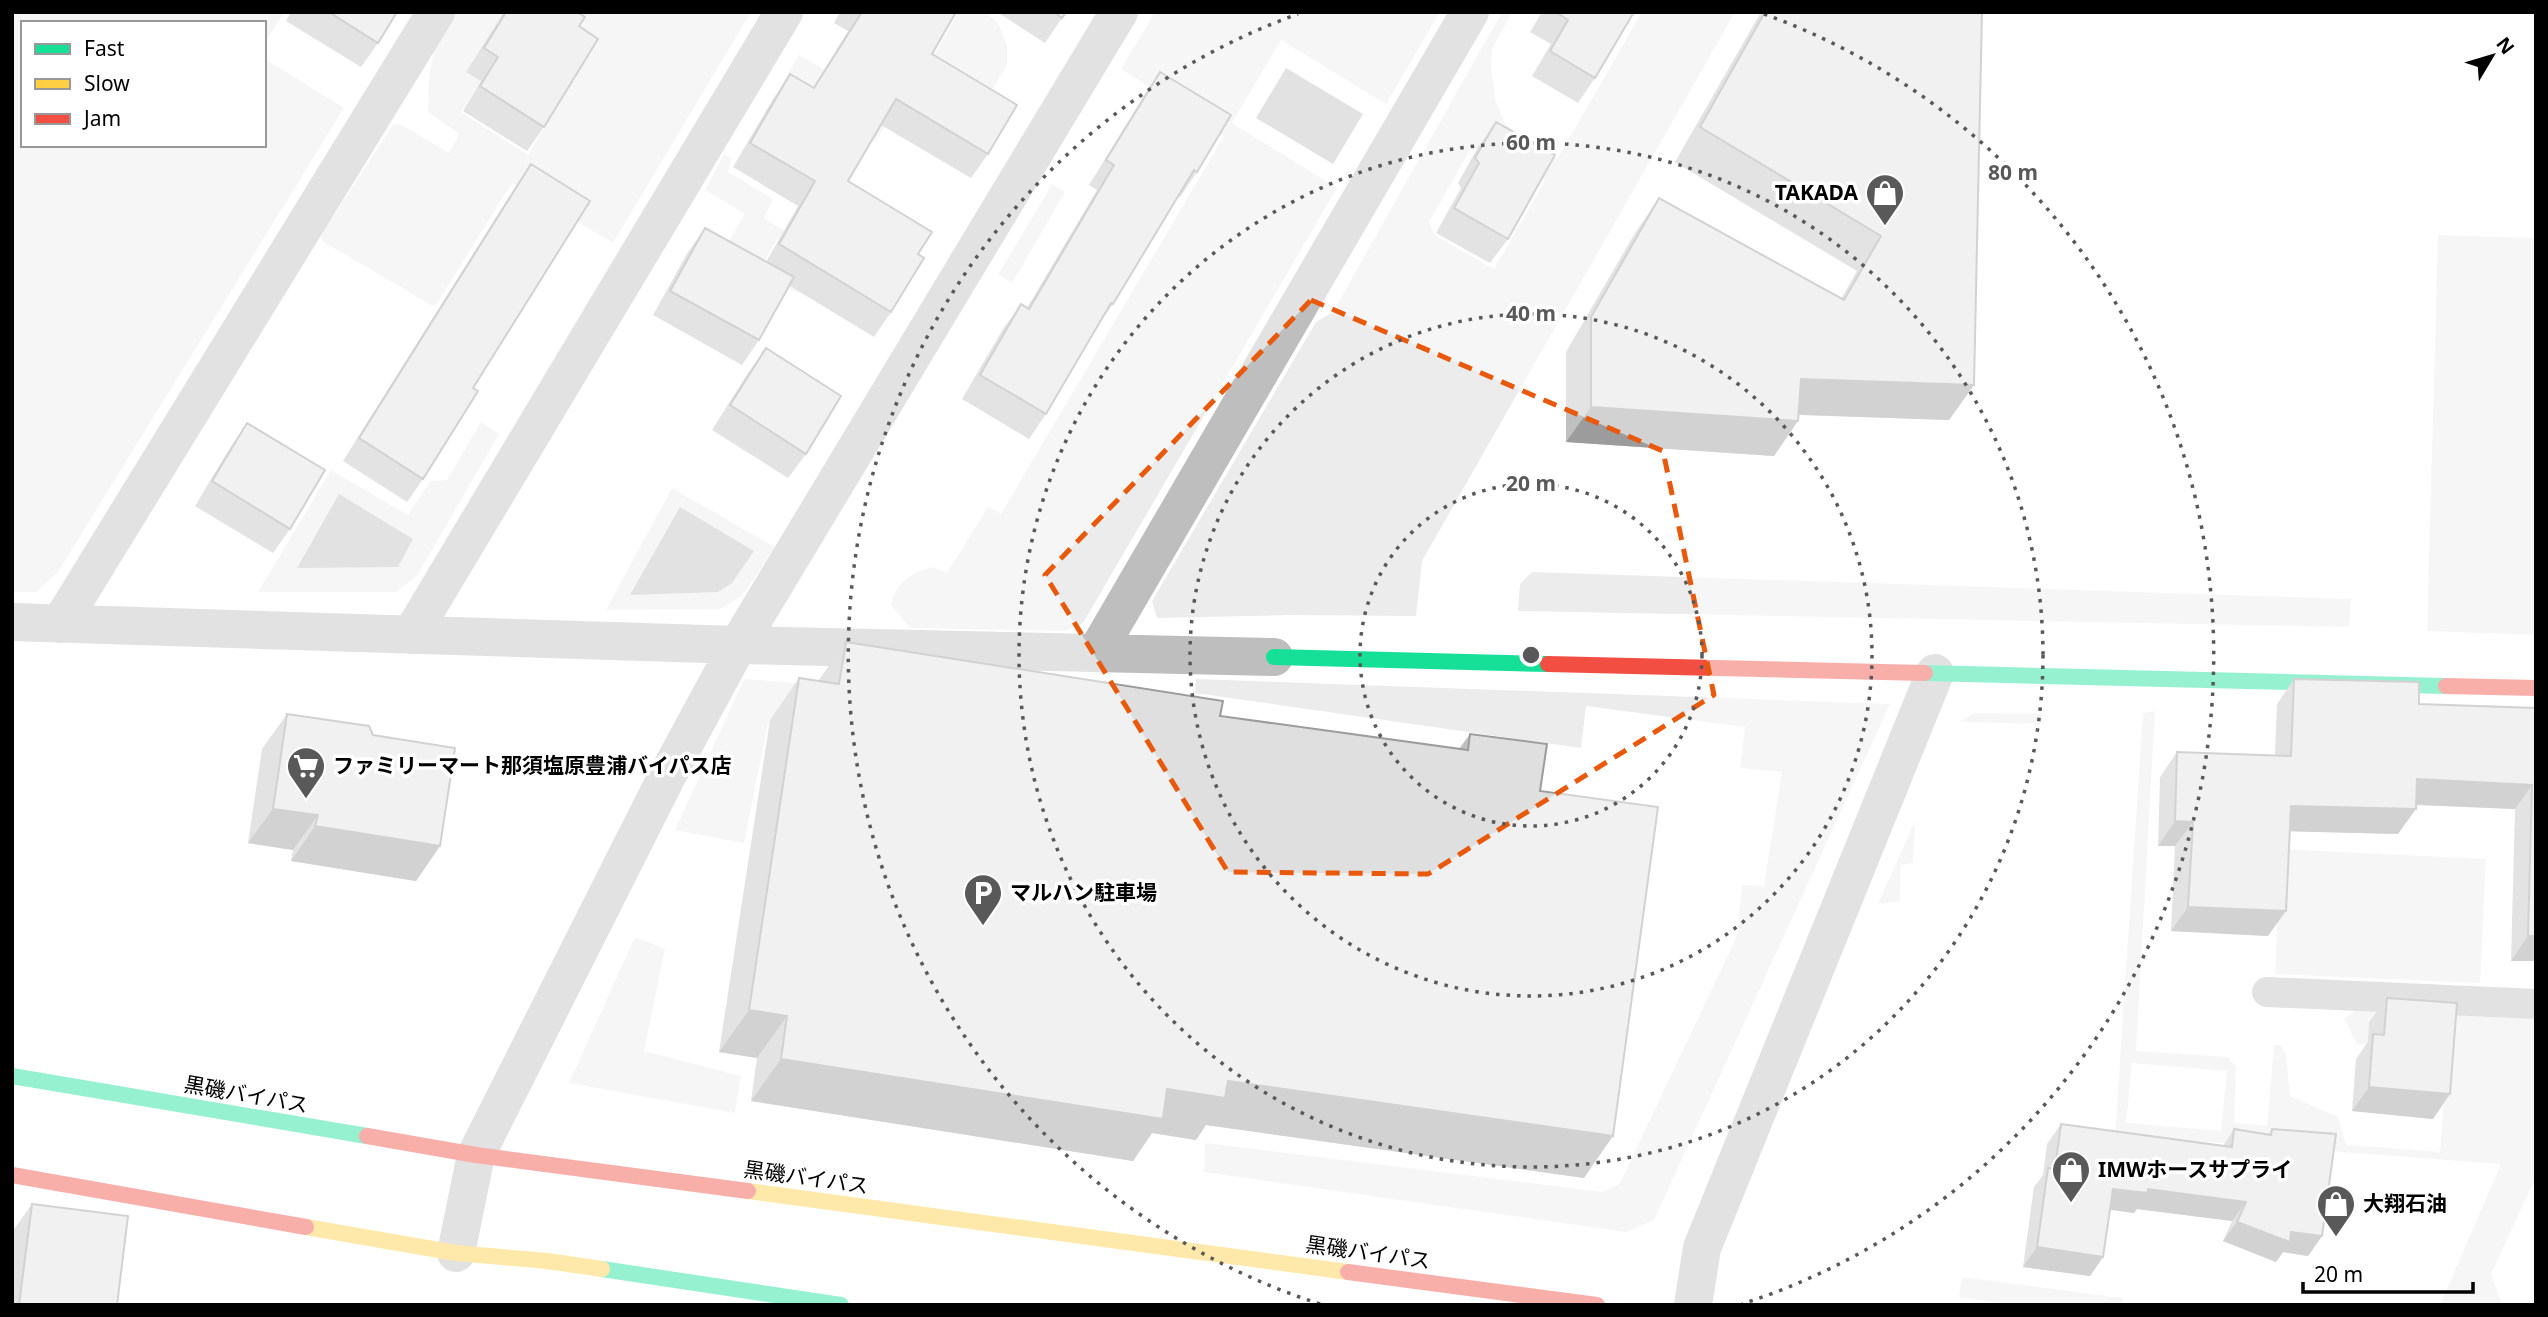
<svg xmlns="http://www.w3.org/2000/svg" width="2548" height="1317" font-family="'Noto Sans','Noto Sans JP',sans-serif">
  <style>
    .green { fill: #ececec; fill-rule: evenodd }
    .water { fill: #bfbfbf }
    .lines { fill: none; stroke-linecap: round; stroke-linejoin: round }
    .lane { stroke: #bebebe; stroke-width: 30 }
    .street { stroke: #bebebe; stroke-width: 38 }
    .fast { stroke: #16e098; stroke-width: 16 }
    .slow { stroke: #ffcf43; stroke-width: 16 }
    .jam { stroke: #f24e42; stroke-width: 16 }
    .wall { fill: #c0c0c0 }
    .shaded-wall { fill: #9c9c9c }
    .building { fill: #dfdfdf; stroke: #9c9c9c; stroke-width: 2 }
    .marked { fill: none; stroke: #e8590c; stroke-width: 5; stroke-dasharray: 14 9; stroke-linejoin: round }
    .ring { fill: none; stroke: #595959; stroke-width: 3.5; stroke-dasharray: 3.5 7 }
    .labels { text-anchor: middle; stroke-width: 7; stroke-linejoin: round; paint-order: stroke }
    .poi-label { font-size: 21px; font-weight: bold; fill: #000; stroke: #fff; text-anchor: start }
    .street-label { font-size: 21px; fill: #000; stroke: #fff }
    .centre { fill: #595959; stroke: #fff; stroke-width: 3.5 }
    .ring-label { font-size: 21px; text-anchor: middle; font-weight: bold; fill: #595959; stroke: #fff; stroke-width: 7; stroke-linejoin: round; paint-order: stroke }
  </style>
  <rect width="100%" height="100%" fill="#fff"/>
  <path class="green" d="M12,12H284L264,45V23H23V145H264V58L344,108L58,572L36,592H12Z
    M454,12H504L467,72L481,81L461,112L528,155L588,56L527,12H751L613,243L512,183L436,305H431L322,241L321,235L393,125L400,124L449,153L459,134L428,112C429,89 428,68 436,46C441,32 449,31 454,12Z
    M935,12H985L998,22L1007,45V66L978,111L922,77L955,18L952,22Z
    M1155,12H1440L1386,104L1281,40L1232,123L1337,188L1083,623L1065,631L910,628L891,605C896,581 911,573 933,567L947,573L988,507L1001,514L1224,136L1121,69Z
    M1502,12H1512L1492,49L1491,69L1496,101L1506,125L1557,159L1642,12H1735L1422,561L1416,616L1289,615L1157,618L1152,601L1316,322L1333,312ZM1488,146L1545,181L1494,269L1436,236L1429,222L1470,150Z
    M799,55L879,101L904,96L875,142L780,87Z
    M724,154L732,158L728,172L773,199L764,218L802,241L839,220L798,292L789,290L806,257L777,239L757,273L721,254L745,214L705,190Z
    M1052,184L1065,192L1012,283L998,275Z
    M2438,235L2536,238V635L2427,631Z
    M481,422L499,434L417,576L396,592H258L331,470L408,515L430,481L447,480Z
    M672,488L775,547L742,596L720,609L606,610Z
    M1532,572L2351,599L2349,627L1518,611L1520,584Z
    M744,679L810,684L801,728L768,723L744,843L675,830Z
    M1196,679L1890,704L1654,1220L1626,1232L1204,1172L1205,1143L1603,1192L1620,1183L1737,936L1742,885L1764,886L1782,772L1740,768L1745,727L1586,706L1581,748L1195,693Z
    M2155,711L2136,1051L2228,1057L2236,1067L2234,1123L2267,1126L2274,1045H2280L2286,1054L2290,1096L2338,1117L2346,1145L2440,1152L2448,1039L2370,1022L2368,1045L2357,1044L2344,1019L2360,1007L2536,1019V1177L2491,1274L2502,1305H2440L2501,1164L2115,1135L2143,713ZM2132,1063L2227,1071L2221,1131L2126,1123Z
    M1974,713L2043,714L2040,724L1959,722Z
    M1915,821L1913,863L1901,865L1900,901L1878,904Z
    M2280,849L2486,859L2480,983L2275,974Z
    M635,937L665,949L644,1051L741,1076L735,1113L569,1083Z
    M1962,1277L2123,1298L2121,1305H2015L1959,1297Z"/>
  <path class="water" d="M1286,68L1363,114L1333,164L1256,118Z
    M339,494L413,539L398,567L297,568Z
    M680,507L754,551L732,583L718,592L630,595Z"/>
  <g class="lines">
    <path class="lane" d="M2267,992L2536,1004"/>
    <path class="street" d="M12,622L738,645L1274,657
      M60,624L436,12
      M411,635L784,12
      M1096,653L1470,12
      M456,1253L476,1155L666,778L738,645L1119,12
      M1693,1305L1702,1248L1935,673"/>
    <path class="fast" d="M1274,657L1548,664
      M1925,673L2446,686
      M12,1076L367,1136
      M602,1269L841,1305"/>
    <path class="slow" d="M748,1191L1348,1272
      M306,1227L456,1253L547,1261L602,1269"/>
    <path class="jam" d="M1548,664L1925,673
      M2446,686L2536,688
      M367,1136L476,1155L748,1191
      M12,1175L306,1227
      M1348,1272L1597,1305"/>
  </g>
  <path class="wall" d="M291,12H397L378,43L361,67L286,21Z
    M504,12H577L579,26L544,127L527,151L463,111L481,81L466,72Z
    M840,12H956L932,54L988,154L971,178L881,125L848,181L918,254L891,312L874,337L790,286L759,340L742,365L653,315L688,252L705,228L766,262L798,206L733,167L773,99L790,74L813,88L848,31L834,23Z
    M997,12H1066L1045,43Z
    M1542,12H1634L1595,78L1578,103L1532,76L1551,44L1530,32Z
    M1761,12H1982L1974,385L1949,420L1799,415L1774,456L1566,442V352L1635,233L1659,198L1841,299L1857,271L1675,162Z
    M1160,72L1197,172L1180,197L1179,196L1113,304L1096,328L1046,414L1029,439L962,399L1003,329L1021,304L1027,308L1097,190L1089,185L1143,97Z
    M1496,122L1508,239L1490,263L1436,233L1461,188L1458,183L1478,147Z
    M531,164L423,479L407,502L343,461L515,187Z
    M766,348L806,454L788,478L712,430L748,373Z
    M247,423L290,529L273,553L195,506L230,448Z
    M846,642L1220,716L1459,749L1470,734L1540,791L1584,1178L1206,1125L1196,1140L1152,1133L1133,1161L751,1101L757,1058L719,1052L770,720L799,678L818,681Z
    M2294,679L2419,704L2536,708V961H2511L2515,809L2416,805L2398,834L2290,831L2268,936L2171,931L2175,846H2158L2160,777L2177,752L2275,755L2277,704Z
    M287,714L373,735L440,846L416,881L291,861L293,850L248,843L262,749Z
    M2387,998L2433,1119L2352,1111L2356,1059L2368,1042L2369,1022Z
    M2061,1124L2223,1146L2234,1129L2268,1135L2272,1129L2322,1236L2308,1256L2283,1252L2276,1262L2223,1241L2232,1221L2137,1209L2134,1213L2110,1210L2103,1257L2090,1276L2023,1267L2034,1187L2043,1175L2047,1144Z
    M32,1204L117,1305H12V1232Z"/>
  <path class="shaded-wall" d="M1801,379L1974,385L1949,420L1776,414Z
    M1591,407L1798,421L1774,456L1566,442Z
    M2417,779L2532,785L2515,809L2399,804Z
    M2291,806L2416,809L2398,834L2274,831Z
    M273,809L318,815L293,850L248,843Z
    M2175,821L2193,822L2175,846H2158Z
    M315,826L440,846L416,881L291,861Z
    M2188,907L2286,911L2268,936L2171,931Z
    M2528,936H2536V961H2511Z
    M749,1010L787,1016L757,1058L719,1052Z
    M781,1059L1167,1089L1228,1081L1613,1136L1584,1178L1206,1125L1196,1140L1152,1133L1133,1161L751,1101Z
    M2369,1087L2450,1094L2433,1119L2352,1111Z
    M2113,1189H2148L2246,1202L2232,1221L2137,1209L2134,1213L2099,1208Z
    M2237,1222L2291,1232L2322,1236L2308,1256L2283,1252L2276,1262L2223,1241Z
    M2037,1247L2103,1257L2090,1276L2023,1267Z"/>
  <path class="building" d="M329,12H397L378,43Z
    M506,12H577L585,17L579,26L598,39L544,127L480,86L498,57L484,48Z
    M862,12H956L932,54L1017,105L988,154L896,99L848,181L932,232L918,254L924,258L891,312L779,244L815,181L750,143L790,74L814,88Z
    M1054,12H1066L1062,18Z
    M1556,12H1634L1595,78L1550,51L1568,20Z
    M1765,12H1982L1974,385L1801,379L1798,421L1591,407V317L1659,198L1844,300L1881,236L1700,127Z
    M1160,72L1231,115L1197,172L1194,170L1113,304L1111,303L1046,414L980,375L1021,304L1029,309L1114,165L1106,160Z
    M1496,122L1555,155L1508,239L1454,208L1479,163L1475,158Z
    M531,164L590,201L473,388L478,391L423,479L359,438Z
    M705,228L794,277L759,340L670,291Z
    M766,348L841,396L806,454L730,405Z
    M247,423L325,470L290,529L212,481Z
    M846,642L1223,701L1220,716L1468,750L1470,734L1547,744L1540,791L1658,807L1613,1136L1228,1081L1225,1098L1167,1089L1163,1119L781,1059L787,1016L749,1010L799,678L839,684Z
    M2294,679L2419,682V704L2536,708V936H2528L2532,785L2417,779L2416,809L2291,806L2286,911L2188,907L2193,822L2175,821L2177,752L2291,756Z
    M287,714L369,726L373,735L455,748L440,846L315,826L318,815L273,809Z
    M2387,998L2457,1003L2450,1094L2369,1087L2373,1034L2384,1035Z
    M2061,1124L2232,1147L2234,1129L2271,1135L2272,1129L2336,1134L2322,1236L2291,1232L2290,1242L2237,1222L2246,1202L2148,1189L2147,1193L2113,1189L2103,1257L2037,1247L2048,1168L2055,1169Z
    M32,1204L128,1216L117,1305H19Z"/>
  <path d="M0 0H2548V1317H0ZM1311,300L1663,451L1714,695L1428,874L1228,872L1045,575Z" fill="#fff" fill-opacity=".55" fill-rule="evenodd"/>
  <path class="marked" d="M1311,300L1663,451L1714,695L1428,874L1228,872L1045,575Z"/>
  <g class="ring">
    <circle cx="1531" cy="655" r="171"/>
    <circle cx="1531" cy="655" r="341"/>
    <circle cx="1531" cy="655" r="512"/>
    <path d="M1320 1304A682 682 0 0 1 1298 14M1764 14A682 682 0 0 1 1742 1304"/>
  </g>
  <defs>
    <symbol id="shop-pin" viewBox="-11 -11 22 30"><path d="M0 17L-7.5 6A9.5 9.5 0 1 1 7.5 6Z" fill="#595959" stroke="#fff"/><path d="M-5-2.5h2.3a2.7 3.5 0 0 1 5.4 0H5L5.5 6h-11ZM-1.5-2.5h3a1.5 2.3 0 0 0-3 0Z" fill="#fff"/></symbol>
    <symbol id="supermarket-pin" viewBox="-11 -11 22 30"><path d="M0 17L-7.5 6A9.5 9.5 0 1 1 7.5 6Z" fill="#595959" stroke="#fff"/><path d="M-6-5.5h2.5l.6 2H6L4.5 2H-2.5L-4.4-4H-6ZM-1.5 3.2a1.3 1.3 0 1 0 .1 0ZM3 3.2a1.3 1.3 0 1 0 .1 0Z" fill="#fff"/></symbol>
    <symbol id="parking-pin" viewBox="-11 -11 22 30"><path d="M0 17L-7.5 6A9.5 9.5 0 1 1 7.5 6Z" fill="#595959" stroke="#fff"/><path d="M-3.5-5.5H1a3.5 3.5 0 0 1 0 7H-1V5.5H-3.5ZM-1-3.4V-.6H.8a1.4 1.4 0 0 0 0-2.8Z" fill="#fff"/></symbol>
  </defs>
  <g fill-rule="evenodd">
    <use href="#shop-pin" x="1863" y="171" width="44" height="60"/>
    <use href="#supermarket-pin" x="284" y="744" width="44" height="60"/>
    <use href="#parking-pin" x="961" y="871" width="44" height="60"/>
    <use href="#shop-pin" x="2049" y="1148" width="44" height="60"/>
    <use href="#shop-pin" x="2314" y="1182" width="44" height="60"/>
  </g>
  <g class="labels">
    <g class="poi-label">
      <text x="1858" y="200" text-anchor="end">TAKADA</text>
      <text x="333" y="773">ファミリーマート那須塩原豊浦バイパス店</text>
      <text x="1010" y="900">マルハン駐車場</text>
      <text x="2098" y="1177">IMWホースサプライ</text>
      <text x="2363" y="1211">大翔石油</text>
    </g>
    <g class="street-label">
      <text transform="translate(246 1095) rotate(10)" y="7">黒磯バイパス</text>
      <text transform="translate(806 1178) rotate(8)" y="7">黒磯バイパス</text>
      <text transform="translate(1368 1253) rotate(8)" y="7">黒磯バイパス</text>
    </g>
  </g>
  <circle cx="1531" cy="655" r="10" class="centre"/>
  <g class="ring-label">
    <text x="1531" y="150">60 m</text>
    <text x="2013" y="180">80 m</text>
    <text x="1531" y="321">40 m</text>
    <text x="1531" y="491">20 m</text>
  </g>
  <rect width="2548" height="1317" fill="none" stroke="#000000" stroke-width="28"/>
  <rect x="21" y="21" width="245" height="126" fill="#ffffff" stroke="#999999" stroke-width="2"/>
  <rect x="35" y="44" width="35" height="10" fill="#16e098" stroke="#999999" stroke-width="2"/>
  <text x="84" y="56" font-size="21" fill="#000000">Fast</text>
  <rect x="35" y="79" width="35" height="10" fill="#ffcf43" stroke="#999999" stroke-width="2"/>
  <text x="84" y="91" font-size="21" fill="#000000">Slow</text>
  <rect x="35" y="114" width="35" height="10" fill="#f24e42" stroke="#999999" stroke-width="2"/>
  <text x="84" y="126" font-size="21" fill="#000000">Jam</text>
  <g transform="translate(2492 56) rotate(52)" stroke="#ffffff" stroke-width="5" paint-order="stroke">
  <path d="M0-5L12 26L0 18L-12 26Z" fill="#000000"/>
  <text y="-10" font-size="19" font-weight="bold" text-anchor="middle" fill="#000000">N</text>
  </g>
  <path d="M2303 1282v10h170v-10" fill="none" stroke="#000000" stroke-width="3.5"/>
  <text x="2314" y="1282" font-size="21" fill="#000000" stroke="#ffffff" stroke-width="5" paint-order="stroke">20 m</text>
</svg>
